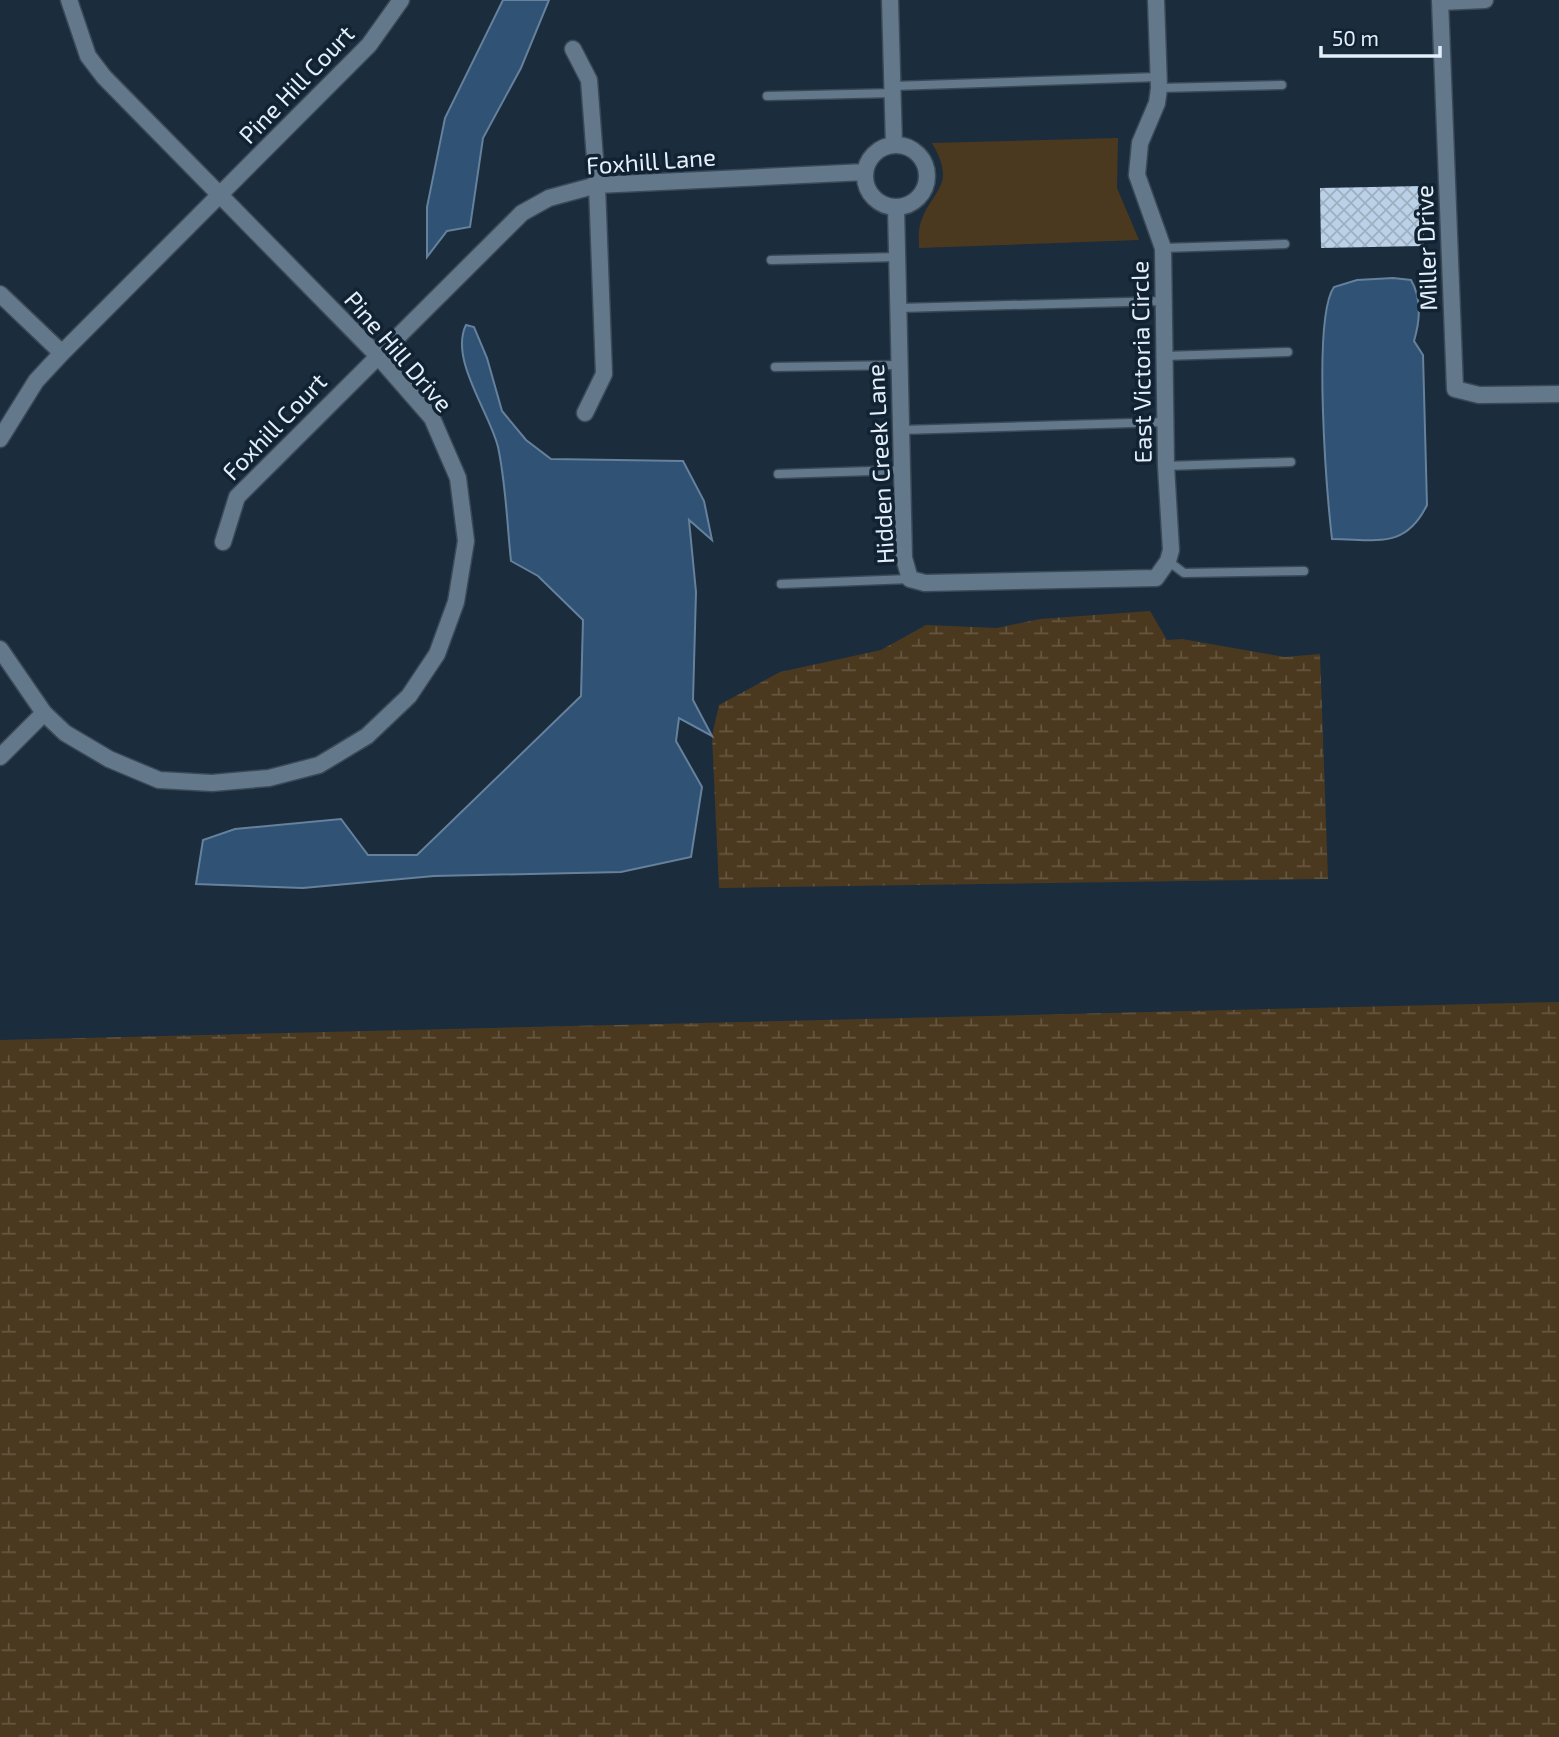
<svg xmlns="http://www.w3.org/2000/svg" width="1559" height="1737" font-family="'Exo 2',sans-serif">
  <style>
    .wetland { fill: url(#wetland-marsh) }
    .green { fill: #4b391f }
    .water { fill: #305274; stroke: #66819c; stroke-width: 2 }
    .building { fill: url(#building-cross-hatch) }
    .lines { fill: none; stroke-linecap: round; stroke-linejoin: round }
    .lane-casing { stroke: #3a4957; stroke-width: 11 }
    .street-casing { stroke: #3a4957; stroke-width: 19 }
    .lane { stroke: #64788c; stroke-width: 8 }
    .street { stroke: #64788c; stroke-width: 16 }
    .labels { text-anchor: middle; stroke-width: 7; stroke-linejoin: round; paint-order: stroke }
    .street-label { font-size: 24px; fill: #e4effa; stroke: #112232 }
  </style>
  <defs>
    <pattern id="wetland-marsh" width="20" height="14" patternUnits="userSpaceOnUse" patternTransform="scale(1.75)"><rect width="20" height="14" fill="#4b391f"/><path d="M1 5h8M5 5V1M11 12h8M15 12V8" fill="none" stroke="#655640"/></pattern>
    <pattern id="building-cross-hatch" width="8" height="8" patternUnits="userSpaceOnUse" patternTransform="scale(1.75)"><rect width="8" height="8" fill="#bbd1e7"/><path d="M0 0l8 8M0 8l8-8" fill="none" stroke="#9dafc0"/></pattern>
  </defs>
  <rect width="100%" height="100%" fill="#1b2c3d"/>
  <path class="wetland" d="M1150,611L1167,640L1182,639L1285,657L1320,654L1328,879L719,888L712,736L719,705L780,672L881,650L926,625L997,628L1040,619Z
    M1559,1002V1737H0V1040Z"/>
  <path class="green" d="M1118,138L1117,188L1139,240L919,248C919,240 918,232 920,225C931,188 958,188 932,143Z"/>
  <path class="water" d="M503,0H549L521,68L483,138L470,227L447,231L427,257V207L445,118Z
    M1393,278L1411,280C1422,299 1420,321 1414,341L1423,355L1427,505C1405,550 1376,539 1332,539C1327,495 1312,318 1334,287L1357,280Z
    M466,325L474,327L487,358L502,411L526,440L551,459L683,461L704,501L712,540L689,520L696,592L693,700L712,736L679,718L676,741L702,787L691,857L621,872L434,876L303,888L196,884L203,840L235,829L341,819L368,855H417L581,696L583,620L538,576L511,561C507,524 506,484 498,447C490,413 449,359 466,325Z"/>
  <path class="building" d="M1423,186L1424,246L1321,248L1320,188Z"/>
  <g class="lines">
    <defs>
      <path id="lane" d="M894,86L1159,77
        M1159,88L1282,85
        M767,96L894,93
        M1163,248L1285,244
        M771,260L898,257
        M899,308L1164,301
        M1165,356L1288,352
        M775,367L899,365
        M902,430L1165,422
        M1166,466L1291,462
        M778,474L903,470
        M1168,561L1184,573L1304,571
        M781,584L910,579"/>
      <path id="street" d="M890,0L894,145
        M1440,0L1455,389L1479,395L1559,394
        M1440,2L1485,0
        M573,49L589,80L597,185L604,374L585,413
        M865 176a31 31 0 1 1 62 0a31 31 0 1 1-62 0Z
        M896,207L904,558L910,579L925,583L1156,578L1168,561L1171,550L1166,466L1163,248L1137,175L1140,143L1157,103L1159,88L1156,0
        M0,294L62,353
        M0,439L36,381L62,353L369,45L401,0
        M223,542L237,497L522,213L549,198L597,185L865,172
        M0,649L44,713L65,733L109,759L159,780L212,783L269,778L319,765L367,736L409,696L437,654L456,602L466,541L458,478L432,418L377,355L104,77L88,56L69,0
        M0,757L44,713"/>
    </defs>
    <use href="#lane" class="lane-casing"/>
    <use href="#street" class="street-casing"/>
    <use href="#lane" class="lane"/>
    <use href="#street" class="street"/>
  </g>
  <g class="labels">
    <g class="street-label">
      <text transform="translate(297 85) rotate(-46)" y="8">Pine Hill Court</text>
      <text transform="translate(651 162) rotate(-4)" y="8">Foxhill Lane</text>
      <text transform="translate(1427 248) rotate(-92)" y="8">Miller Drive</text>
      <text transform="translate(398 352) rotate(49)" y="8">Pine Hill Drive</text>
      <text transform="translate(1142 362) rotate(-91)" y="8">East Victoria Circle</text>
      <text transform="translate(275 427) rotate(-46)" y="8">Foxhill Court</text>
      <text transform="translate(881 464) rotate(-93)" y="8">Hidden Creek Lane</text>
    </g>
  </g>
  <path d="M1321 46v10h119v-10" fill="none" stroke="#e4effa" stroke-width="3.5"/>
  <text x="1332" y="46" font-size="21" fill="#e4effa" stroke="#112232" stroke-width="5" paint-order="stroke">50 m</text>
</svg>
